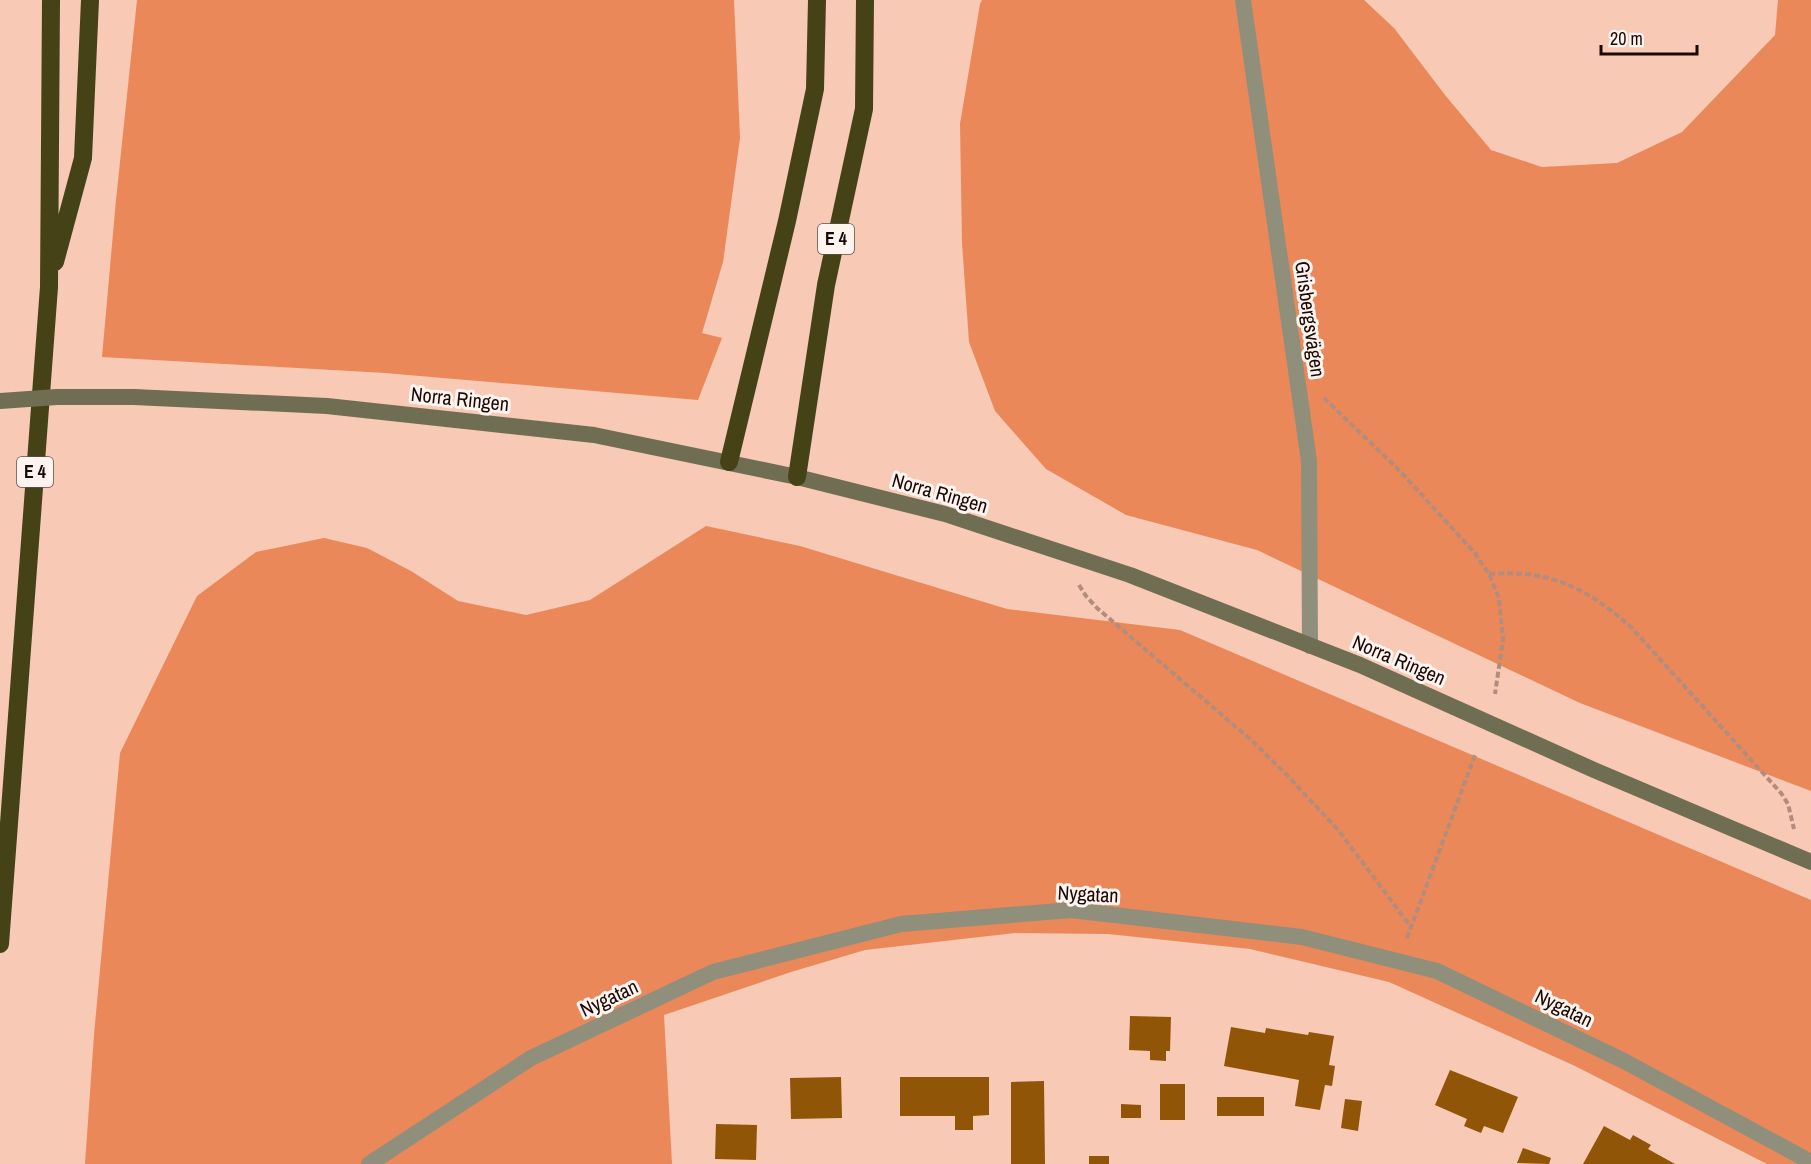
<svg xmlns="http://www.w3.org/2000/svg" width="1811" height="1164" font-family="'Archivo Narrow',sans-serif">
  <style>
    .green { fill: #ea885a }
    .building { fill: #905506 }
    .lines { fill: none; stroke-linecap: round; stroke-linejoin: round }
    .path { stroke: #b28c7d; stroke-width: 4; stroke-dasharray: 6 3; stroke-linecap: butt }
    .minor { stroke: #908f7c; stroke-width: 16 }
    .secondary { stroke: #706e52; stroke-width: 16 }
    .motorway { stroke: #454218; stroke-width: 18 }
    .secondary-bridge { stroke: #706e52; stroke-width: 16 }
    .labels { text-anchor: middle; stroke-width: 6; stroke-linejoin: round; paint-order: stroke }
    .shield { fill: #fdf3ef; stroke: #5e504b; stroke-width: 1.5 }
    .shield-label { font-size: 18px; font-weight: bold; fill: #1a0a05 }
    .street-label { font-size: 20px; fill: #1a0a05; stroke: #fdf3ef }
  </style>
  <rect width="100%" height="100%" fill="#f8c9b4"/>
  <path class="green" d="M137,0H734L740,138L723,262L702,333L722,338L698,400L385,373L102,357L116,200Z
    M982,0H1364L1394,28L1445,95L1491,150L1542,167L1617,163L1682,132L1775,35L1778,0H1811V791L1580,703L1257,550L1126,515L1046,469L995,411L969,342L962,243L960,124L980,4Z
    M706,526L800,546L1007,609L1180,630L1811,900V1164H1767L1575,1066L1389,982L1250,949L1108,934L1015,933L865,950L791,972L664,1015L672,1164H85L94,1035L120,753L197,596L256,552L324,538L367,548L411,571L458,601L526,615L590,600Z"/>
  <path class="building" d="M1130,1016L1171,1017L1170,1051H1166V1061L1150,1060V1051L1129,1050Z
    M1231,1027L1265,1033L1266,1028L1308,1035L1309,1032L1334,1036L1329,1065L1335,1066L1332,1086L1325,1085L1320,1110L1295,1106L1299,1080L1224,1066Z
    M1450,1070L1518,1097L1503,1133L1484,1126L1481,1133L1464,1126L1467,1119L1435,1105Z
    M841,1077L842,1118L791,1119L790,1078Z
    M900,1077H989V1115L973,1116V1130H955V1116H900Z
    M1044,1081L1045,1164H1011V1082Z
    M1160,1084H1185V1120H1160Z
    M1217,1097H1264V1116H1217Z
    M1345,1099L1362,1101L1358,1131L1341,1128Z
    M1121,1104L1141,1105V1118H1121Z
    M716,1124L757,1125L756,1160L715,1159Z
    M1604,1126L1630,1140L1633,1135L1651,1145L1648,1149L1675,1164H1583Z
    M1523,1148L1551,1158L1549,1164L1517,1163Z
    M1089,1156H1109V1164H1089Z"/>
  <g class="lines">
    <path class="path" d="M1324,398L1400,471L1474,552L1489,574L1499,598L1503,640L1495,694
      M1489,574C1550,569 1586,588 1630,626L1781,793L1788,804L1794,829
      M1079,585L1086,596L1097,608L1250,739L1287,775L1339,831L1411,927
      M1407,938L1475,755"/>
    <path class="minor" d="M1243,0L1309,461L1310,646
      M369,1164L531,1058L713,972L901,924L1071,910L1302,937L1437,971L1624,1061L1811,1162"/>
    <path class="secondary" d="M134,397L327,406L594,435L797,477L945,514L1130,575L1360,665L1594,770L1811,862"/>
    <path class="motorway" d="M55,262L83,158L90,0
      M729,462L787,221L815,89L817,0
      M797,477L826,285L864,109L865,0
      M0,944L49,287L51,0"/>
    <path class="secondary-bridge" d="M0,401L57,397H134"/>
  </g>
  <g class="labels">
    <g class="shield">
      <rect x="818" y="224" width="36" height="30" rx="4.5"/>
      <rect x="17" y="457" width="36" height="30" rx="4.5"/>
    </g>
    <g class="shield-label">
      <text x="836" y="245">E 4</text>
      <text x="35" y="478">E 4</text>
    </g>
    <g class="street-label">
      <text transform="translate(1310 319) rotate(82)" y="7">Grisbergsvägen</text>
      <text transform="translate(460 399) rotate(6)" y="7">Norra Ringen</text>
      <text transform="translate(940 493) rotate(16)" y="7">Norra Ringen</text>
      <text transform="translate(1399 660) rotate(23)" y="7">Norra Ringen</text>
      <text transform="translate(1088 894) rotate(3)" y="7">Nygatan</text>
      <text transform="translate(609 998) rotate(-25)" y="7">Nygatan</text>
      <text transform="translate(1564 1008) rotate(26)" y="7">Nygatan</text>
    </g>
  </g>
  <path d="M1601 45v9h96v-9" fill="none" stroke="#1a0a05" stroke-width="3"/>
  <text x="1610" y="45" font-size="18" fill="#1a0a05" stroke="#fdf3ef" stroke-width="4.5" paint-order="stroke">20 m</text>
</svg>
